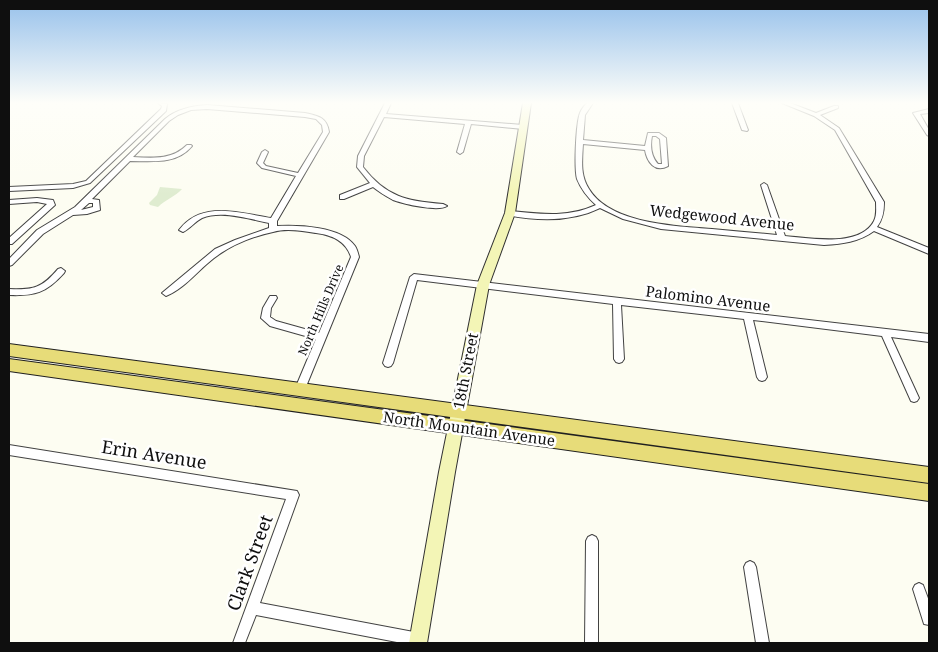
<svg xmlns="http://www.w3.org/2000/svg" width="938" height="652" font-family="'Noto Serif',serif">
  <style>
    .pitch { fill: #dfecd0 }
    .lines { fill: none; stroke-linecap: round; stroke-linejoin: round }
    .street-casing { stroke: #424242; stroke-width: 2 }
    .secondary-casing { stroke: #313131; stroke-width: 2 }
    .primary-casing { stroke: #202020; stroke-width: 2 }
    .street { fill: #fff; fill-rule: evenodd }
    .secondary { fill: #f3f5b6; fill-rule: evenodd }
    .primary { fill: #e7dc79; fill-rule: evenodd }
    .labels { text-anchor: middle; stroke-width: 5; stroke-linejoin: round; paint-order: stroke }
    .far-street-label { font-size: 12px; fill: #0f0f0f; stroke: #fff }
    .street-label { font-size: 15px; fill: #0f0f0f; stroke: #fff }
    .near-street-label { font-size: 18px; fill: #0f0f0f; stroke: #fff }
  </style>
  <rect width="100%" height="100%" fill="#fdfdf2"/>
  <path class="pitch" d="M160,187L182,189C175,197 166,199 158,207L150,205L149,203L157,195Z"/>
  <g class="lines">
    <defs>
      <path id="street" d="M158,103L167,104L166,111L90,183L73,188L9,191V187L73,184L86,181L161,109L162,106Z
        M385,103H391L386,114L523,125L526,127L523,129L471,124L463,152L460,154L457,152L465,124L384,117L364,156L363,167C386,197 407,201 443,204L447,206C438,212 404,204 393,200C386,196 379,192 373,187L344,199H340V195L370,183L357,167L358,156Z
        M587,103H593L585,115L583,140L645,146L648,133H659L666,138L668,166C655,173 647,162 645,150L583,144C582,160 580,175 589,189C610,224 676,226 712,229C734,231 755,233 777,235L761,185L764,183L767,185L785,236C809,238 860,248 874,221C877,215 876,209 876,202L835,130L814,116L782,103H790L816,113L834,106H838V108L820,115L839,128L884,202C884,211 883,219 877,227L929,248V254L874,231C859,242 842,244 824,245L661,229L623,219L600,208C572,222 538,221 507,215L506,213L510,211C540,214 568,218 596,205C588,198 581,189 577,179C574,168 576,128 579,116C580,111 583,107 587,103ZM652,136H656L660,139L662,164H658C651,156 650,146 652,136Z
        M732,103H738L748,130L747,131L742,130Z
        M207,105L305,113C318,116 327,117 329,132L277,221V226C298,225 341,226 355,246C357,249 358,253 359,257L305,389L303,392L300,393L297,392L295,389L316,339L270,326L261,318L263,308L270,296H276L277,298L271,308L270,317L276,321L319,333L351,257C346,241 332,235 316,233C303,231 286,228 273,232C250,237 226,247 208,263C195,274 182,290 166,296L162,293L215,249L235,240L269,228V223C249,219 222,210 202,218C194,222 190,229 183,232L179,230C202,200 239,213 271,218L296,176L262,168L257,163L262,152L265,150L268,152L263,163L266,166L298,173L323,132L322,125L316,119L305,117L207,109L191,110L178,115L169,121L133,157C153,158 172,160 187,145H191L192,146C176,165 152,161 130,161L92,199L99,200L100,210L87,214L73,215L43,234L12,265L9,266V259L37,230L75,207L165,119C177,109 191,106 207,105ZM89,203H93V207L81,210Z
        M929,109V113L920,114L929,130V136L927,135L913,113Z
        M37,198L53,200L55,205L12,244H9V238L47,204L37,202L9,204V200Z
        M61,268L65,271L64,273C46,293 35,296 9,295V289C34,290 42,288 58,269Z
        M414,274L929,334V342L891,337L919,398L917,401L914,402L911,401L882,336L753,320L767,377L765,380L762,381L759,380L757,377L744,319L621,305L624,359L622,362L619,363L616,362L614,359L613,304L417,280L393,363L391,366L388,367L385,366L383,363L410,277Z
        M9,445L297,491L299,495L260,603L419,633L424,635L426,640L424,643H402L256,615L245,643H233L286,499L9,455Z
        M592,535L596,537L598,541V643H585L586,541L588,537Z
        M750,561L754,563L756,567L769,643H756L744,567L746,563Z
        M919,583L923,585L929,601V625L924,624L913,589L915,585Z"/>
      <path id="secondary" d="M523,103H531L515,213L489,285L455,472L427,643H409L439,472L477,285L505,213Z"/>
      <path id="primary" d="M9,344L929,467V483L9,356Z
        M9,359L929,484V501L9,371Z"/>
    </defs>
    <use href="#street" class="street-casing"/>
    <use href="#secondary" class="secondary-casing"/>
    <use href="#primary" class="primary-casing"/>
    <use href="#street" class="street"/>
    <use href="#secondary" class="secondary"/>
    <use href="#primary" class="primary"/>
  </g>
  <linearGradient id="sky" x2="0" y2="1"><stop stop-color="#97c1eb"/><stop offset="0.53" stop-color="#fefef9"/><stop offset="1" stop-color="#fefef9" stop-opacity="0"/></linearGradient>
  <rect width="938" height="194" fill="url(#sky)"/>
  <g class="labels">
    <g class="far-street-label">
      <text transform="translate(321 310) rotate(-67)" y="4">North Hills Drive</text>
    </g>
    <g class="street-label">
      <text transform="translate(722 218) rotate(6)" y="5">Wedgewood Avenue</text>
      <text transform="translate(708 299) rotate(7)" y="5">Palomino Avenue</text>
      <text transform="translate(466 371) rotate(-79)" y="5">18th Street</text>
      <text transform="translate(469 429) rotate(8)" y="5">North Mountain Avenue</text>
    </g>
    <g class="near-street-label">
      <text transform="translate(154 455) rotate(9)" y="6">Erin Avenue</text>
      <text transform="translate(250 563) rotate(-70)" y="6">Clark Street</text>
    </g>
  </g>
  <rect width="938" height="652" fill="none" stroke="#0f0f0f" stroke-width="20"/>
</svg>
